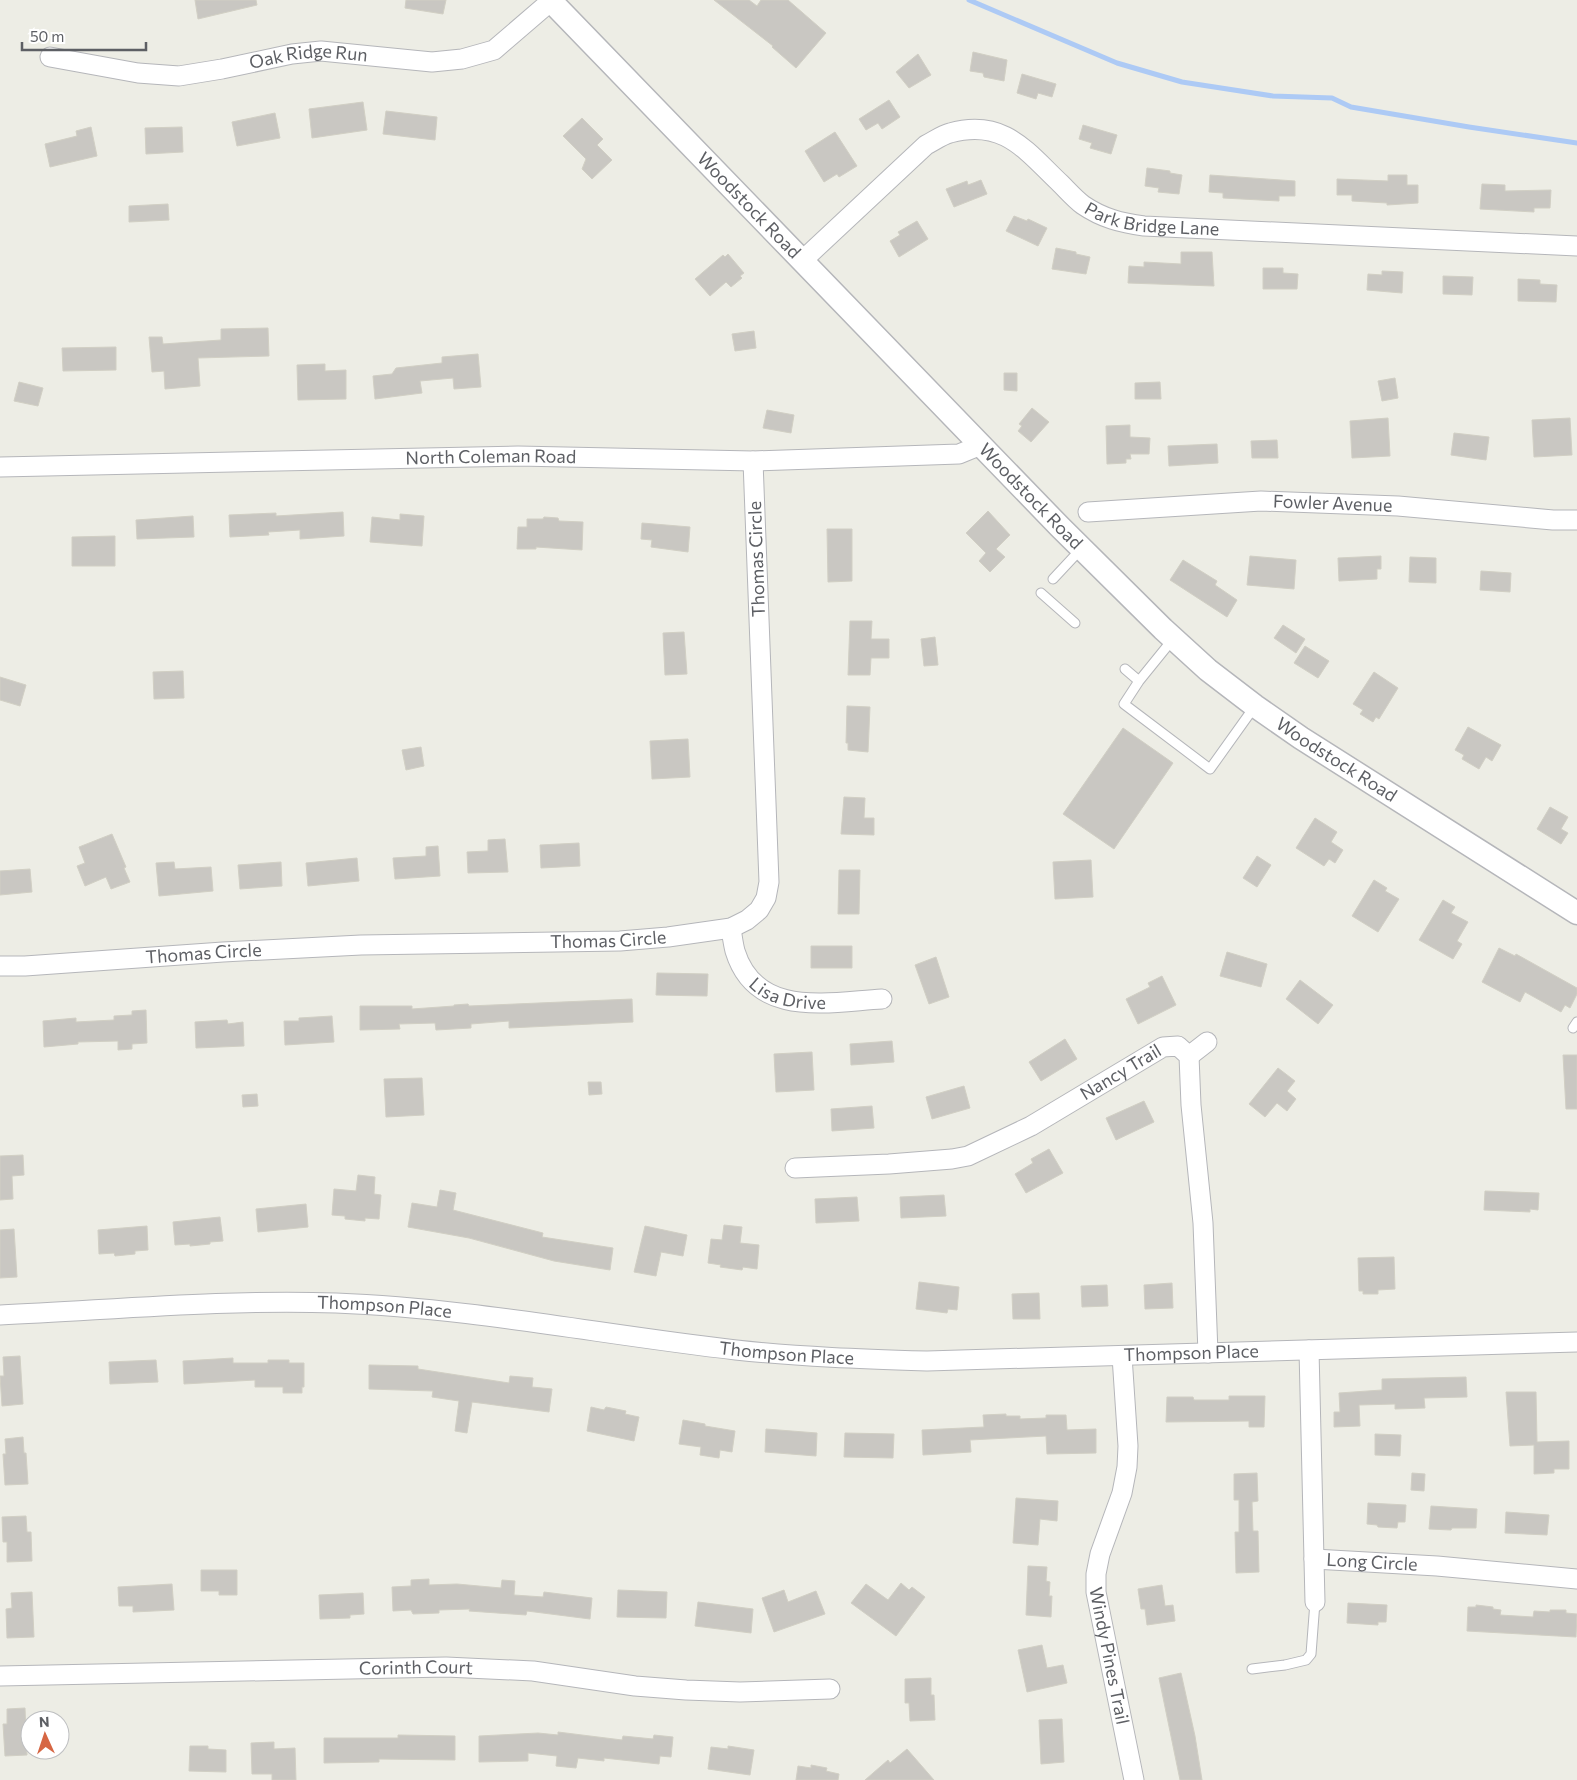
<svg xmlns="http://www.w3.org/2000/svg" width="1577" height="1780" font-family="Commissioner,sans-serif">
  <style>
    .lines { fill: none; stroke-linecap: round; stroke-linejoin: round }
    .stream { stroke: #adcaf5; stroke-width: 5 }
    .building { fill: #c9c7c2; stroke: #d1cfc4 }
    .service-casing { stroke: #b5b6ba; stroke-width: 11 }
    .minor-casing { stroke: #b5b6ba; stroke-width: 21 }
    .tertiary-casing { stroke: #b5b6ba; stroke-width: 25 }
    .service { stroke: #fff; stroke-width: 9 }
    .minor { stroke: #fff; stroke-width: 19 }
    .tertiary { stroke: #fff; stroke-width: 22 }
    .labels { text-anchor: middle; stroke-width: 4; stroke-linejoin: round; paint-order: stroke }
    .street-label { font-size: 18px; fill: #5d5f64; stroke: #fff }
  </style>
  <rect width="100%" height="100%" fill="#edede5"/>
  <g class="lines">
    <path class="stream" d="M969,0L1117,63L1182,82L1273,96L1332,98L1351,107L1469,127L1577,143"/>
  </g>
  <path class="building" d="M195,0H256L257,5L198,19Z
    M406,0H446L443,14L405,8Z
    M714,0H749L757,6L761,0H788L826,33L796,68L772,47L773,46Z
    M973,52L1007,60L1004,81L984,77L983,73L970,71Z
    M918,54L931,75L909,88L896,72Z
    M1022,74L1056,84L1052,97L1038,93L1036,99L1017,93Z
    M889,100L900,117L882,129L878,123L866,130L859,119Z
    M363,102L367,130L312,138L309,109Z
    M386,111L437,117L435,140L383,134Z
    M275,113L280,138L237,146L232,122Z
    M582,118L603,139L597,145L612,160L592,179L582,169L586,159L563,136Z
    M1083,125L1117,135L1111,154L1090,148L1092,143L1079,139Z
    M91,127L97,156L50,167L45,144L77,136L76,131Z
    M182,127L183,152L146,154L145,128Z
    M835,132L857,166L839,177L837,174L824,182L805,151Z
    M1147,168L1170,171V173L1182,175L1179,194L1158,192L1159,188L1145,186Z
    M1210,175L1295,181V196H1279V201L1223,198V193L1209,192Z
    M1388,175H1407V185H1418V203L1387,205V203L1352,201V195H1337V179L1388,181Z
    M981,180L987,194L954,207L946,189L967,181L968,185Z
    M1482,184L1505,185V191L1551,190L1550,208H1534V212L1480,209Z
    M168,204L169,220L129,222V206Z
    M1014,216L1027,221L1028,219L1047,228L1038,246L1006,231Z
    M917,221L928,239L899,257L890,241L900,235L898,232Z
    M1056,248L1076,252V254L1090,257L1086,274L1052,269Z
    M1181,252H1212L1214,286L1128,283L1129,266L1144,267V262L1181,264Z
    M728,254L744,273L740,276L742,278L731,287L726,282L710,296L695,279L723,255L725,257Z
    M1263,268H1283V273L1298,274L1297,289H1263Z
    M1382,271L1403,272L1402,293L1367,290L1368,274L1382,275Z
    M1443,276L1473,277L1472,295L1443,294Z
    M1518,279L1540,280V284L1557,285L1556,302L1518,301Z
    M268,328L269,356L198,358L200,386L165,389L164,371L152,372L149,337H162L163,344L221,340V329Z
    M754,331L756,348L735,351L732,334Z
    M116,347V370L63,371L62,348Z
    M478,354L481,387L454,389L453,378L420,381L422,393L375,399L373,376L392,374L396,368L442,363V357Z
    M325,364V371L346,370V399L298,400L297,365Z
    M1004,373H1017V391L1004,390Z
    M1395,378L1398,398L1382,401L1378,381Z
    M19,382L43,388L38,406L14,401Z
    M1160,382L1161,399H1135V383Z
    M1032,408L1049,422L1031,442L1018,431L1022,426L1019,424Z
    M767,410L794,415L791,433L763,428Z
    M1388,418L1390,456L1352,458L1350,421Z
    M1570,418L1572,455L1534,457L1532,420Z
    M1130,425V437L1150,438L1149,454H1130L1131,459H1126V463L1107,464L1106,426Z
    M1454,433L1489,437L1486,460L1451,455Z
    M1277,440L1278,458H1252L1251,441Z
    M1217,444L1218,463L1169,466L1168,446Z
    M988,511L1010,535L996,549L1005,557L990,572L979,561L986,553L966,533Z
    M343,512L344,536L300,539V530L268,532L269,535L230,537L229,515L276,513V516Z
    M400,514L424,516L422,546L370,542L372,517L400,520Z
    M193,516L194,537L137,539L136,520Z
    M544,517L558,518L559,521L583,522L582,550L536,547V549H517L518,527H527V519H543Z
    M642,523L690,527L688,552L651,547L652,540L641,539Z
    M827,529H852V581L828,582Z
    M115,536V566H72V537Z
    M1250,556L1296,560L1294,589L1247,585Z
    M1381,556V569H1377V579L1339,581L1338,558Z
    M1410,557L1436,558V583L1409,582Z
    M1183,560L1217,581L1215,585L1237,600L1227,617L1170,580Z
    M1481,571L1511,573L1510,592L1480,590Z
    M850,621H872L871,639H889V658H871L870,675H848Z
    M1283,625L1305,639L1296,653L1274,638Z
    M684,632L687,674L665,675L663,633Z
    M935,637L938,665L924,666L921,639Z
    M1305,646L1329,661L1318,678L1294,663Z
    M183,671L184,698L154,699L153,672Z
    M1374,672L1398,688L1379,719L1376,717L1373,722L1360,714L1363,710L1353,704Z
    M0,677L26,685L20,706L0,700Z
    M847,706L870,707L868,752L848,750V743H846Z
    M1468,727L1501,745L1492,761L1486,757L1479,769L1462,759L1464,755L1455,750Z
    M1123,728L1173,763L1114,849L1063,814Z
    M688,739L690,777L652,779L650,741Z
    M421,747L424,766L406,770L402,750Z
    M844,797L865,798L864,818H874V835L841,834Z
    M1550,807L1568,817L1561,829L1568,833L1561,844L1537,829Z
    M1315,818L1337,832L1331,842L1343,850L1335,863L1329,859L1324,866L1296,848Z
    M112,834L126,867L124,868L130,882L111,889L106,877L85,886L77,866L85,863L79,847Z
    M505,839L508,872L468,873L467,852L488,851V840Z
    M579,843L580,866L541,868L540,845Z
    M438,846L440,876L395,879L393,858L426,856V847Z
    M1257,856L1271,865L1257,887L1243,878Z
    M357,858L359,881L308,886L306,863Z
    M1091,860L1093,897L1055,899L1053,862Z
    M174,862L175,869L211,867L213,891L159,896L156,863Z
    M281,862L282,886L240,889L238,865Z
    M30,869L32,892L0,895V871Z
    M839,870H860L859,914H838Z
    M1374,880L1387,888L1385,891L1399,899L1378,932L1352,916Z
    M1443,900L1455,907L1451,913L1468,922L1457,941L1462,944L1453,959L1419,940Z
    M811,946H852V968H811Z
    M1499,948L1515,956L1516,954L1577,988V994L1570,1008L1565,1005L1561,1012L1525,992L1520,1002L1482,982Z
    M1227,952L1267,964L1261,987L1220,976Z
    M936,957L949,997L929,1004L915,965Z
    M657,973L708,974L707,996L656,995Z
    M1162,976L1176,1005L1138,1024L1126,999L1150,987L1148,983Z
    M1300,980L1333,1005L1318,1024L1286,999Z
    M632,999L633,1022L509,1028V1021L471,1024V1028L436,1030L435,1023L399,1024L400,1029L360,1030V1006H412V1009L454,1006V1005L468,1004L469,1006Z
    M146,1010L147,1043L132,1044V1049L118,1050V1041L78,1042V1044L44,1047L43,1021L76,1018V1022L114,1020V1016L132,1015V1011Z
    M332,1016L334,1042L285,1045L284,1021H299V1018Z
    M227,1020L228,1024L243,1022L244,1046L196,1048L195,1022Z
    M1065,1039L1077,1059L1041,1081L1029,1062Z
    M892,1041L894,1062L851,1065L850,1044Z
    M812,1052L814,1090L776,1092L774,1054Z
    M1563,1055H1577V1109H1566Z
    M1278,1068L1295,1081L1287,1091L1296,1099L1287,1111L1277,1103L1265,1117L1249,1104Z
    M422,1078L424,1115L386,1117L384,1079Z
    M588,1082H601L602,1094L589,1095Z
    M964,1086L970,1108L932,1119L926,1097Z
    M257,1094L258,1106L243,1107L242,1095Z
    M1144,1101L1154,1122L1116,1140L1106,1118Z
    M872,1106L874,1128L832,1131L831,1109Z
    M1049,1149L1063,1173L1026,1193L1015,1174L1033,1163L1031,1159Z
    M23,1155L24,1175L12,1176L13,1199L0,1200V1156Z
    M358,1175L375,1177L374,1194L381,1195L379,1219L365,1218V1221L345,1219V1216L332,1215L334,1189L356,1191Z
    M440,1190L456,1193L453,1210L543,1233L542,1237L613,1248L610,1270L554,1261L469,1238L408,1227L412,1203L437,1207Z
    M1485,1191L1539,1193L1538,1210L1530,1209V1212L1484,1210Z
    M944,1195L946,1216L901,1218L900,1197Z
    M857,1197L859,1221L816,1223L815,1199Z
    M306,1204L308,1227L258,1232L256,1209Z
    M220,1217L223,1241L210,1242V1244L190,1246V1244L175,1245L173,1222Z
    M724,1225L742,1227L740,1243L759,1245L757,1269L743,1267L742,1270L720,1267L721,1265L708,1263L711,1239L722,1240Z
    M147,1226L148,1250L135,1251V1254L115,1256L114,1253L99,1254L98,1230Z
    M645,1226L687,1235L683,1256L661,1252L656,1276L634,1272Z
    M14,1229L17,1277L0,1278V1230Z
    M1394,1257L1395,1289L1378,1290V1294H1363V1291H1359L1358,1258Z
    M919,1282L959,1287L957,1310L948,1309L947,1313L916,1309Z
    M1172,1283L1173,1308L1145,1309L1144,1285Z
    M1107,1285L1108,1306L1082,1307L1081,1286Z
    M1039,1293L1040,1319H1013L1012,1294Z
    M20,1356L23,1404L2,1406L0,1376H4L3,1357Z
    M233,1358V1363H268V1360H289V1363H304V1387H302V1393H283V1387H255V1380L184,1384L183,1361Z
    M156,1360L158,1382L110,1384L109,1362Z
    M369,1365L418,1366V1369L509,1383L510,1376L533,1378L532,1387L552,1389L549,1412L472,1402L467,1433L455,1431L459,1401L432,1397L433,1391L369,1389Z
    M1466,1377L1467,1397L1424,1398L1425,1408L1395,1409V1404L1359,1405L1360,1426L1334,1427V1412H1340L1339,1393L1382,1390V1379Z
    M1506,1392H1536L1537,1442L1569,1441V1469H1554V1473L1534,1474V1445L1510,1446Z
    M1229,1396H1265L1264,1427H1249V1421L1166,1422L1167,1397H1193L1194,1400H1229Z
    M591,1407L604,1410L606,1407L626,1411L625,1414L639,1417L634,1441L587,1431Z
    M1006,1414V1416H1020V1419L1046,1418V1415H1066L1067,1430L1096,1429V1453L1047,1454L1046,1436L970,1440L971,1452L923,1455L922,1430L984,1427L983,1415Z
    M683,1420L705,1424V1426L735,1431L732,1452L720,1450L719,1458L700,1455L701,1447L679,1444Z
    M766,1429L817,1433L816,1456L765,1452Z
    M845,1433L894,1434L893,1458L844,1457Z
    M1375,1434L1401,1435L1400,1456L1375,1455Z
    M23,1437L24,1453H26L28,1484L5,1485L3,1454H6L5,1439Z
    M1257,1473L1258,1501L1252,1502L1253,1531H1258L1259,1572L1236,1573L1235,1532H1239V1500H1234V1474Z
    M1412,1473L1425,1474L1424,1491L1411,1490Z
    M1016,1498L1058,1501L1057,1521L1040,1519L1038,1545L1013,1543Z
    M1368,1503L1406,1505L1405,1522H1398L1397,1528L1378,1527L1377,1525L1367,1524Z
    M1431,1506L1477,1509L1476,1528H1452L1451,1530L1429,1529Z
    M1506,1512L1549,1515L1547,1535L1505,1533Z
    M26,1516L27,1532H31L32,1561L7,1562V1542H3L2,1517Z
    M1028,1566L1047,1567L1046,1581L1050,1582L1049,1596H1052L1051,1617L1026,1615Z
    M201,1570H237V1595H219V1591H201Z
    M429,1579V1585L457,1584L501,1588L502,1580L515,1581L514,1595L543,1597L544,1592L592,1598L590,1619L527,1611L526,1615L469,1611L470,1609L439,1610V1613L413,1614L411,1610L393,1611L392,1587L411,1586V1580Z
    M901,1583L909,1590L912,1587L925,1597L896,1636L851,1603L866,1584L888,1600Z
    M172,1584L174,1610L133,1612V1606H119L118,1587Z
    M1162,1585L1165,1606L1173,1605L1175,1621L1147,1625L1145,1609H1141L1138,1589Z
    M618,1590L667,1592L666,1618L617,1617Z
    M784,1590L788,1602L816,1591L825,1614L774,1632L762,1598Z
    M32,1592L34,1637L7,1638L6,1609L12,1608L11,1593Z
    M363,1593L364,1614L350,1615V1618L320,1619L319,1595Z
    M698,1602L753,1609L751,1633L695,1626Z
    M1348,1603L1387,1605L1386,1622H1378V1625L1347,1623Z
    M1476,1605L1493,1607V1609L1501,1610L1500,1615L1533,1617L1534,1611L1550,1612V1610H1566V1613L1577,1614L1576,1637L1467,1631L1468,1607H1476Z
    M1042,1645L1047,1668L1063,1665L1067,1683L1027,1692L1018,1650Z
    M1181,1673L1195,1736L1202,1780H1180L1159,1678Z
    M931,1678V1695H934L935,1720L910,1721L909,1703H905V1679Z
    M25,1708L27,1755L5,1756L3,1724H7V1709Z
    M1062,1719L1064,1762L1041,1764L1039,1720Z
    M558,1732L622,1740L623,1736L653,1739L654,1735L673,1737L671,1757L660,1756L659,1764L604,1758V1761L578,1758L576,1768L556,1766L557,1756L528,1753V1761L479,1762V1736L538,1733L558,1735Z
    M398,1735L455,1736V1760L379,1759V1762L324,1763V1738H398Z
    M274,1742V1749L295,1748L296,1780H272V1774H252L251,1743Z
    M190,1746H208V1749L226,1750V1772L189,1771Z
    M728,1746L754,1750L750,1775L708,1769L711,1747L728,1749Z
    M907,1749L934,1780H865L888,1760L890,1763Z
    M811,1765L827,1768L826,1771L839,1774L838,1780H796L798,1766L811,1768Z"/>
  <g class="lines">
    <defs>
      <path id="service" d="M1053,579L1081,549
        M1041,593L1075,623
        M1173,639L1139,681L1124,704L1210,769L1255,706
        M1125,669L1139,681
        M1573,1028L1577,1022
        M1252,1669L1285,1665L1306,1660L1311,1654L1315,1602"/>
      <g id="minor">
        <path id="s1" d="M50,57L138,73L179,76L222,69L292,54L321,51L432,62L462,59L494,50L551,1"/>
        <path id="s2" d="M803,260L926,145C934,141 942,135 950,133C1004,118 1026,151 1061,184C1068,191 1075,199 1083,205C1102,218 1121,223 1144,226L1577,246"/>
        <path id="s3" d="M0,467L518,456L753,461L959,454L981,445"/>
        <path id="s4" d="M1088,512L1261,501L1398,506L1553,520H1577"/>
        <path id="s5" d="M731,928C732,935 733,943 735,951C756,1019 828,1002 882,999"/>
        <path id="s6" d="M0,966H25L223,952L361,945L620,941L668,937L731,928L747,920L759,910L766,898L769,882L753,461"/>
        <path d="M1189,1056L1207,1042"/>
        <path id="s7" d="M795,1168L889,1164L952,1159L968,1156L1031,1126L1163,1047L1178,1046L1189,1056L1191,1105L1203,1223L1208,1353"/>
        <path id="s8" d="M0,1315C111,1310 226,1299 336,1303C471,1308 603,1335 736,1350C800,1357 863,1359 927,1361L1577,1342"/>
        <path d="M1309,1350L1315,1602"/>
        <path id="s9" d="M1122,1356L1128,1446L1127,1467L1122,1493L1100,1554L1096,1574V1592L1134,1780"/>
        <path id="s10" d="M1314,1559L1437,1566L1577,1579"/>
        <path id="s11" d="M0,1676L446,1667L533,1671L635,1686L686,1690L740,1692L830,1689"/>
      </g>
      <g id="tertiary">
        <path id="s12" d="M550,0L1060,527L1163,629L1208,670L1255,706L1301,738L1577,913"/>
      </g>
    </defs>
    <use href="#service" class="service-casing"/>
    <use href="#minor" class="minor-casing"/>
    <use href="#tertiary" class="tertiary-casing"/>
    <use href="#service" class="service"/>
    <use href="#minor" class="minor"/>
    <use href="#tertiary" class="tertiary"/>
  </g>
  <g class="labels">
    <g class="street-label">
      <text dy="6" stroke="none"><textPath href="#s1" startOffset="262">Oak Ridge Run</textPath></text>
      <text dy="6" stroke="none"><textPath href="#s12" startOffset="286">Woodstock Road</textPath></text>
      <text dy="6" stroke="none"><textPath href="#s2" startOffset="428">Park Bridge Lane</textPath></text>
      <text dy="6" stroke="none"><textPath href="#s3" startOffset="491">North Coleman Road</textPath></text>
      <text dy="6" stroke="none"><textPath href="#s12" startOffset="691">Woodstock Road</textPath></text>
      <text dy="6" stroke="none"><textPath href="#s4" startOffset="245">Fowler Avenue</textPath></text>
      <text transform="translate(757 559) rotate(-92)" y="6">Thomas Circle</text>
      <text dy="6" stroke="none"><textPath href="#s12" startOffset="1096">Woodstock Road</textPath></text>
      <text dy="6" stroke="none"><textPath href="#s6" startOffset="609">Thomas Circle</textPath></text>
      <text dy="6" stroke="none"><textPath href="#s6" startOffset="204">Thomas Circle</textPath></text>
      <text dy="6" stroke="none"><textPath href="#s5" startOffset="98">Lisa Drive</textPath></text>
      <text dy="6" stroke="none"><textPath href="#s7" startOffset="348">Nancy Trail</textPath></text>
      <text dy="6" stroke="none"><textPath href="#s8" startOffset="385">Thompson Place</textPath></text>
      <text dy="6" stroke="none"><textPath href="#s8" startOffset="790">Thompson Place</textPath></text>
      <text dy="6" stroke="none"><textPath href="#s8" startOffset="1195">Thompson Place</textPath></text>
      <text dy="6" stroke="none"><textPath href="#s10" startOffset="58">Long Circle</textPath></text>
      <text dy="6" stroke="none"><textPath href="#s9" startOffset="306">Windy Pines Trail</textPath></text>
      <text dy="6" stroke="none"><textPath href="#s11" startOffset="416">Corinth Court</textPath></text>
    </g>
  </g>
  <g transform="translate(45 1735) rotate(357)"><circle r="24" fill="#ffffff" stroke="#bebfc1"/>
  <path d="M0-4L9 19L0 12L-9 19Z" fill="#d66643"/>
  <text y="-8" font-size="14" font-weight="bold" text-anchor="middle" fill="#5d5f64">N</text>
  </g>
  <path d="M22 42v8h124v-8" fill="none" stroke="#5d5f64" stroke-width="2.5"/>
  <text x="30" y="42" font-size="15" fill="#5d5f64" stroke="#ffffff" stroke-width="4" paint-order="stroke">50 m</text>
</svg>
